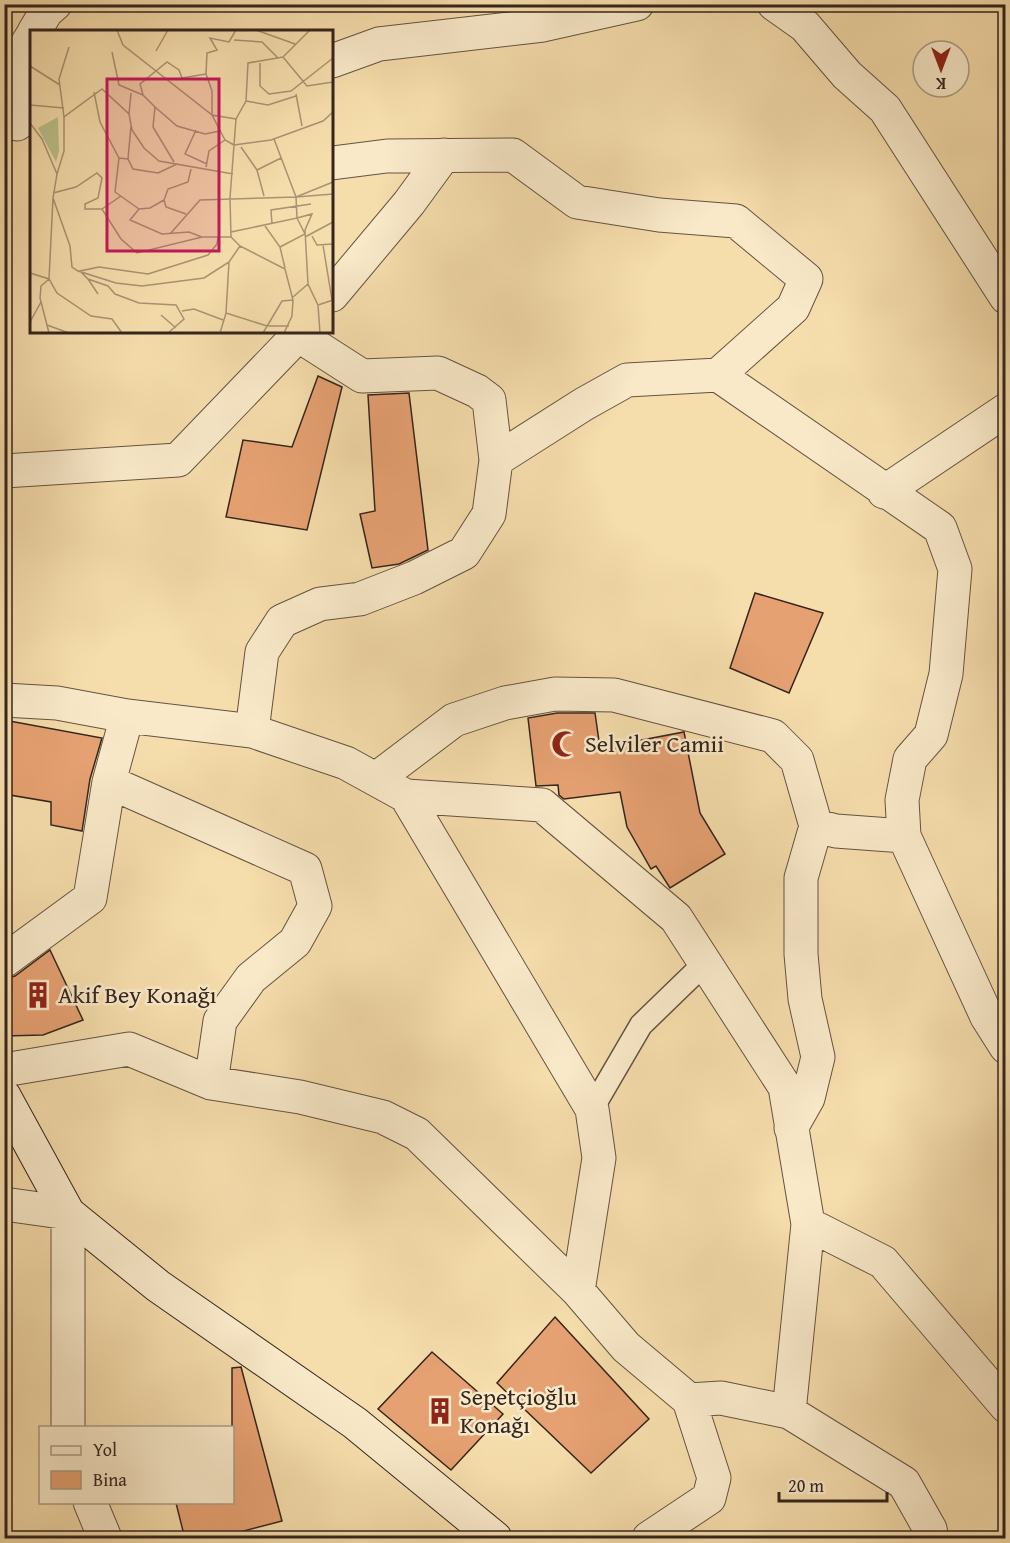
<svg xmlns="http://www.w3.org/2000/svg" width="1010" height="1543" font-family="'Gentium Book Plus',serif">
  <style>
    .building { fill: #e6a172; stroke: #34251d; stroke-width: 1.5 }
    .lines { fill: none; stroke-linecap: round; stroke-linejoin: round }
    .service-casing { stroke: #645341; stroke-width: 25 }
    .minor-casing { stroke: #645341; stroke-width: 35 }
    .secondary-casing { stroke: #34251d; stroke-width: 35 }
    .service { stroke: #f9e9c9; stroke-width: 22 }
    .minor { stroke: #f9e9c9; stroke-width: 33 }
    .secondary { stroke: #f9e9c9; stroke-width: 33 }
    .labels { text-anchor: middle; stroke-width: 5; stroke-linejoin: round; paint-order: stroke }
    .poi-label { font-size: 24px; fill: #34251d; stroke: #f9e9c9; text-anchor: start }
    .inset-road { fill: none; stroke: #a89373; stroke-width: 1.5 }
    .view { fill: #c2185b; fill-opacity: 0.15; stroke: #c2185b; stroke-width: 3 }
    .inset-edge { fill: none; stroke: #34251d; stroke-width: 3 }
  </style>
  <rect width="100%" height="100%" fill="#f6ddac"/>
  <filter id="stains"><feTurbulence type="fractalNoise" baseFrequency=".00333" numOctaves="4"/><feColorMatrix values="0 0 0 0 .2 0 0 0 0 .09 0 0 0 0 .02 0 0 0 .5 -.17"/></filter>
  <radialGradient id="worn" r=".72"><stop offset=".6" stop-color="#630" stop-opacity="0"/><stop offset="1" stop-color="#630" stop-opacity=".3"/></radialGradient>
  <path class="building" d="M318,376L342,387L307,530L226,517L243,440L292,447Z
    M409,393L428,550L399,564L372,568L360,514L375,511L368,395Z
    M755,593L823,613L789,693L730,668Z
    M557,713H595L600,748L684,732L700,813L725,854L670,888L656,866L651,869L627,827L620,792L564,799L559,795L558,785L536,786L528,718Z
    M4,720L102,738L90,779L82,831L51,825V802L4,794Z
    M50,950L83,1020L43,1035L4,1036V979L15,976Z
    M555,1317L649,1419L591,1473L497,1383Z
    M432,1352L503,1414L451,1470L378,1409Z
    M241,1367L282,1521L213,1539H185L176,1503H232V1368Z"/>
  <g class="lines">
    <defs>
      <path id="service" d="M592,1109L641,1025L705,963"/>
      <path id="minor" d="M774,4L805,26L847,75L885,109L1006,297
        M34,32L46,12L55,4
        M332,61L379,44L543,25L637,4
        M17,124L19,57L32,36
        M332,163L387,156L513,155L577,202L659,215L736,221L806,279L793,308L718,375L627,380L584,404L496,460
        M332,295L409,203L444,155
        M718,375L940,528L955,569L946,674L931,735L910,759L902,800L904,836
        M4,471L178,460L301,332
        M884,492L1006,410
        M4,700L57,703L127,716L252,731L346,763L406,796L542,805L676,918L785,1087L808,1224L883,1262L1006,1406
        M252,731L262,652L282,621L320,604L360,599L414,578L464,553L489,514L496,460L489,400L477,391L438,373L362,376L298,335
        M376,779L454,720L505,703L555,694L614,695L773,736L797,760L816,826L801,878V954L805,999L818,1057L808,1098L791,1128
        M109,782L305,869L315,906L295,942L251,978L220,1021L211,1083
        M406,796L592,1109L599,1158L578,1291L626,1347L689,1400L714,1478L709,1498L649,1538
        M816,826L836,831L904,836L987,1017L1006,1047
        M4,961L90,898L109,782L127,716
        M4,1070L129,1049L211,1083L300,1097L383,1117L417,1134L578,1291
        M4,1204L68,1213V1428
        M689,1400L721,1398L789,1412L904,1483L930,1529L932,1538
        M789,1412L808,1224
        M90,1502L105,1538"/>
      <path id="secondary" d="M4,1096L68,1213L158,1286L355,1423L495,1538"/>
    </defs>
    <use href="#service" class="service-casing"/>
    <use href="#minor" class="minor-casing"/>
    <use href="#secondary" class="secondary-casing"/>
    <use href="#service" class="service"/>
    <use href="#minor" class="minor"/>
    <use href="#secondary" class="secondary"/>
  </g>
  <defs>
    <symbol id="mosque-bare" viewBox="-9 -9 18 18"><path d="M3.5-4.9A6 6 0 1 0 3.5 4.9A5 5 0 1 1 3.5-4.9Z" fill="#8f2418" stroke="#f9e9c9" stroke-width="2.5" paint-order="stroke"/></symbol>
    <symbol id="building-bare" viewBox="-9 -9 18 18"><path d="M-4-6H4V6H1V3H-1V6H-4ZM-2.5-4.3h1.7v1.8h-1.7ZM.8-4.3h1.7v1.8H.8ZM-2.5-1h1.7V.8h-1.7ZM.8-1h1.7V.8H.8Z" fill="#8f2418" stroke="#f9e9c9" stroke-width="2.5" paint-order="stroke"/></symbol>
  </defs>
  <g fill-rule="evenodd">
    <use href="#mosque-bare" x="546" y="725" width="38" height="38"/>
    <use href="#building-bare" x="19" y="976" width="38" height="38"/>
    <use href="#building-bare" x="421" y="1392" width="38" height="38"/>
  </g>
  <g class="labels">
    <g class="poi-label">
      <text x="585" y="752">Selviler Camii</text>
      <text x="58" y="1003">Akif Bey Konağı</text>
      <text x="460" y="1405">Sepetçioğlu<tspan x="460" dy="28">Konağı</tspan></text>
    </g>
  </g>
  <g transform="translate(30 30)">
    <rect width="303" height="303" fill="#f6ddac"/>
    <path d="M28,87L29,121L26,132L8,98Z" fill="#bbc18a"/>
    <path class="inset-road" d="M87,0L93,15L182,85L195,110L204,115L200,168M206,0L199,12L180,8L187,20L177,23L176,44L182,61V85L206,89M226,0L265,14M280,0L253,27L277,56L303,52M204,10L232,12L248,28M126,21L138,0M82,22L89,55L113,65M230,33V56L239,64L261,61L303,28M0,36L30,55M64,62L70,92L89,128L98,129M266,64L272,96M216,71L238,75L266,66M0,75L34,78M125,77L147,96L175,104L190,101M99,84L101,63M34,87L29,49L39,17M0,93L12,109L27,144L23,168M101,96L98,129L103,139L128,143L147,134M166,100L155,124L177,134M244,109L266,167L267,188L282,184L275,200L278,254L288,275L303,270M204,115L206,89L216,71L218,33L253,27M204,115L241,110L293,91L303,82M211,117L227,140L234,166M89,128L85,162L109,179M144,132L123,97L125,77L113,65L110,54L137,32L149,40L152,48L176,44M176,137L179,121L195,110M227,140L251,128M27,144L34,121V87L72,59L99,84L102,100L114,118L129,131L203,144M23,163L46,157L67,143L72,148L68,168L55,174V179H72L91,209L107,223L172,207H201M266,167L303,164M23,168L40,216L42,237L48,241L86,253L112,256L174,248L199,232M134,170L120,178L109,179L100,190L132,204L159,202L172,207M72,179L91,166M156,184L136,177L134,170L138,159L158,152L161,139M242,194L241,180L281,174M235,196L250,217L255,238M201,202L267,188L275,204L250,217M140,204L170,170L266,167L303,152M282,206L287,215L303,214M275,207L303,192M293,215L302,270M210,216L255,239L263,270L262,286L254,303M0,243L19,249L27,263L61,286L82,289L92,303M58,249L68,264M263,267L278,254M288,275L290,303M152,281L164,279L193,290M196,283L237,296H259M131,285L146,298M0,292L11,272M17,295L39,303M19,303L10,268L11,256L19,249L23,168M138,303L154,289L146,275L109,273L85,264L78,256L58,249L50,241L69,237L118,244L178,225L187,214L188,207M190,303L196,283L199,232L210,216L201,207L200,168M233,303L252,271L263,270"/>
    <path class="view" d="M77,49H189V221H77Z"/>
    <rect width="303" height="303" class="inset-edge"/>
  </g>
  <rect width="1010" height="1543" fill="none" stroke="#f6ddac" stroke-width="24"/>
  <rect x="6" y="6" width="998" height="1531" fill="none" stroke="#34251d" stroke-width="3"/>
  <rect x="12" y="12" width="986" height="1519" fill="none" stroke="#34251d" stroke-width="1.5"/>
  <rect x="39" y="1426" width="195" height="78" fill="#f9e9c9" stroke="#aa9b84" stroke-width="1.5"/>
  <rect x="51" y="1446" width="30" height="9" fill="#f9e9c9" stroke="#aa9b84" stroke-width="1.5"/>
  <text x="93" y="1456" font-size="18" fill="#34251d">Yol</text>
  <rect x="51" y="1471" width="30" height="18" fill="#e6a172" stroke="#aa9b84" stroke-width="1.5"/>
  <text x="93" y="1486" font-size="18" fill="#34251d">Bina</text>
  <g transform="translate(941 69) rotate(180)"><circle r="28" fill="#f9e9c9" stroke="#aa9b84" stroke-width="1.5"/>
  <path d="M0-4.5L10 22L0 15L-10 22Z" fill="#8f2418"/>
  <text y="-9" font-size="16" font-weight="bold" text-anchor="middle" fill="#34251d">K</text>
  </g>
  <path d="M779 1492v9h108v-9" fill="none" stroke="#34251d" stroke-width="3"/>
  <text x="788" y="1492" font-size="18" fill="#34251d" stroke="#f9e9c9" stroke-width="4.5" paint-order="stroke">20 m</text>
  <rect width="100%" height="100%" filter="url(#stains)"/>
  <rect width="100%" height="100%" fill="url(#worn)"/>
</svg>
